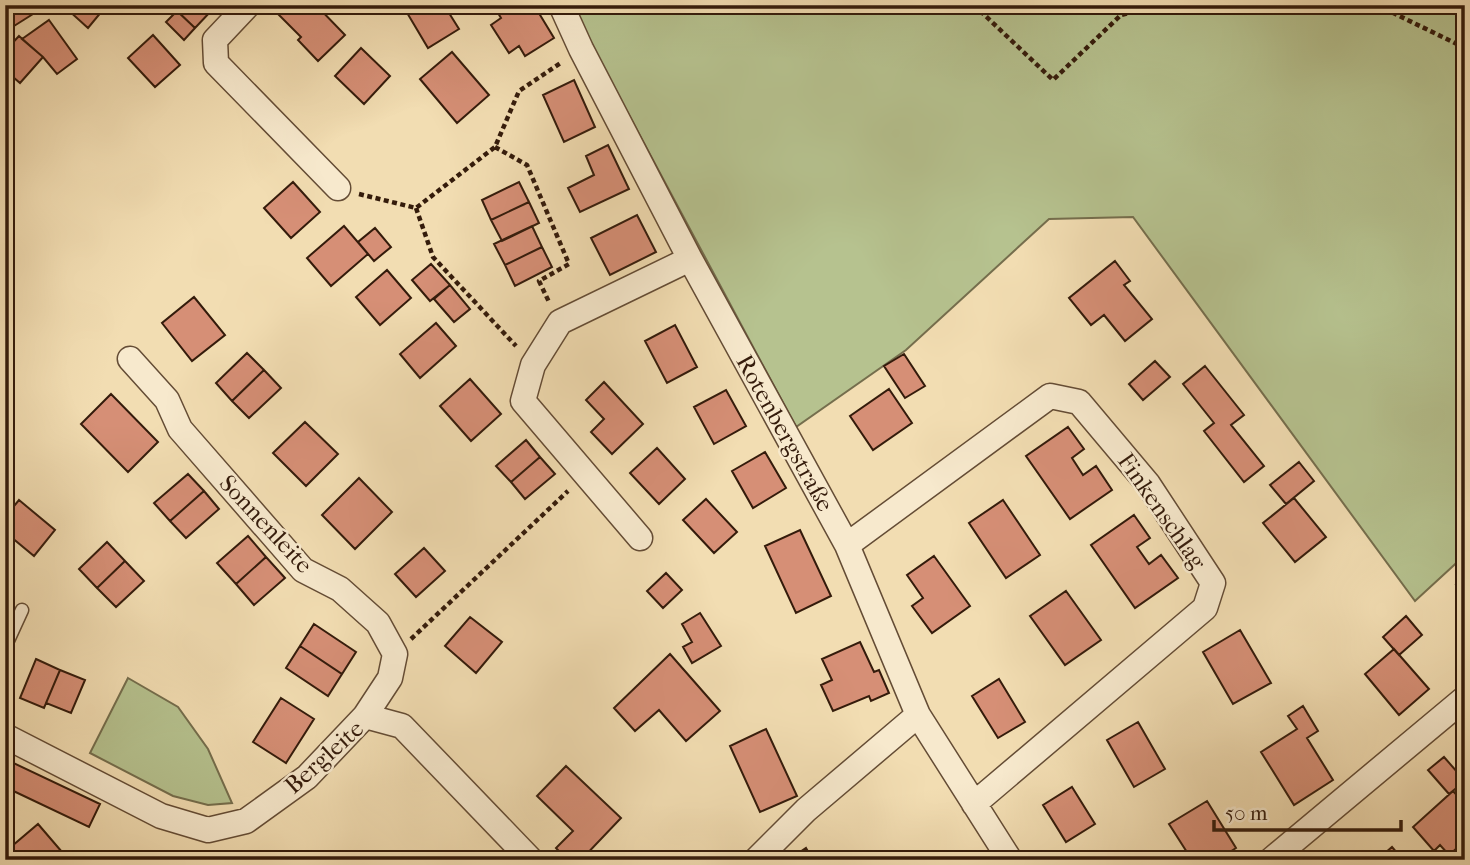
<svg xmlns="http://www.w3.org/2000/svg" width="1470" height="865" font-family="'IM FELL French Canon',serif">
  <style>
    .green { fill: #b6c28f; stroke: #756e4d; stroke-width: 2 }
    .building { fill: #d68f76; stroke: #341b0b; stroke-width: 2 }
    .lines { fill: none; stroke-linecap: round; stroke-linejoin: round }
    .lane-casing { stroke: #644c35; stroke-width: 15 }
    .street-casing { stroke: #644c35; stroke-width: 27 }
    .path { stroke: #341b0b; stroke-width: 4.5; stroke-dasharray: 5 3.5; stroke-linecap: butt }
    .lane { stroke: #f7e9cd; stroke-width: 12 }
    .street { stroke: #f7e9cd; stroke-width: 24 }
    .labels { text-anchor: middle; stroke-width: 5; stroke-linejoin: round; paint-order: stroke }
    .street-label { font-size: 24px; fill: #341b0b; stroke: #f7e9cd }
  </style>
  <rect width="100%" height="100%" fill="#f2ddb2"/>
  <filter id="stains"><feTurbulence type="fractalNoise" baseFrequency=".00286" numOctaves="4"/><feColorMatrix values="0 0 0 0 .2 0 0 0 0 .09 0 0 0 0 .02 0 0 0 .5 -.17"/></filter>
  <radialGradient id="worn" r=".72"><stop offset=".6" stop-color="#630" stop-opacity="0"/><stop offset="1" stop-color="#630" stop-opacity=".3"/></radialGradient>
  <path class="green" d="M570,5H1465V555L1415,601L1133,217L1049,219L906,350L796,427Z
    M128,678L178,707L208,749L232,803L208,805L173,796L90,753Z"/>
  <path class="building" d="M5,5H33L29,8L33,14L14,26L5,13Z
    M72,5H107L88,28L68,10Z
    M171,5H207L212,10L195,28Z
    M289,5H316L345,35L318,61L298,40L301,37L279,15Z
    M405,5H444L459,29L428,48L403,6Z
    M510,5H534L554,38L525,56L519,46L509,53L491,25L501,18L498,13Z
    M177,11L195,28L184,40L166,22Z
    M49,20L77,59L57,74L43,57L22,39Z
    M153,35L180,65L155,87L128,58Z
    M19,36L43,57L20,83L5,70V51Z
    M361,48L390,76L364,104L335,76Z
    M452,52L489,95L457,123L420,79Z
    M574,80L595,127L564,142L543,95Z
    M608,145L629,189L580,212L568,188L594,175L586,156Z
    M293,182L320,212L291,238L264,208Z
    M519,182L529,202L491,220L482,200Z
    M529,202L539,223L502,241L491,220Z
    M637,215L656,252L610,275L591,238Z
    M344,226L368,254L331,286L307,258Z
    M532,226L542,247L505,265L494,244Z
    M375,228L391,247L374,261L358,242Z
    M542,247L552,267L515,286L505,265Z
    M1115,261L1130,281L1124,285L1152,319L1125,341L1104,315L1091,325L1069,298Z
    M431,264L450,285L430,301L412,280Z
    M387,270L411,298L380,325L356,297Z
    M450,285L470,309L454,322L434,299Z
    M194,297L225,335L192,361L162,323Z
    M436,323L456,346L420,378L400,354Z
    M675,325L697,367L667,383L645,341Z
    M247,353L264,370L232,401L216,383Z
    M904,354L925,386L905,398L884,366Z
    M1155,361L1170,377L1143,400L1129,384Z
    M1205,366L1244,415L1231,425L1264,466L1244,482L1204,431L1214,423L1183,384Z
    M264,370L281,388L249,418L232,401Z
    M470,379L501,414L471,441L440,406Z
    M604,382L643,424L612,454L591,432L604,419L586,400Z
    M889,389L912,423L873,450L850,416Z
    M726,390L746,426L714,444L694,407Z
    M111,394L158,442L128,472L81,424Z
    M305,422L338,454L306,486L273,453Z
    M1068,427L1084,449L1072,458L1083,475L1096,466L1112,490L1070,519L1026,456Z
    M526,440L540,457L511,482L496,466Z
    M657,448L685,479L659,504L630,473Z
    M765,452L786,488L753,508L732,471Z
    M540,457L555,474L525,499L511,482Z
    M1299,462L1314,481L1286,504L1270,485Z
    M188,474L204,491L170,521L154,503Z
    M359,478L392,512L355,549L322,515Z
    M204,491L219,509L186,538L170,521Z
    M1294,498L1326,537L1295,562L1263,523Z
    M706,499L737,532L714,553L683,520Z
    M19,500L55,530L34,556L5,532V517Z
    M1003,500L1040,555L1006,578L969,523Z
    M1134,515L1150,538L1137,547L1149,564L1161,555L1178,578L1135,608L1091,545Z
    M800,530L831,596L796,613L765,546Z
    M248,536L266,557L236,584L217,563Z
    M107,542L125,561L97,588L79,569Z
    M424,548L445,571L416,597L395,574Z
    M934,556L970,606L932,633L912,606L923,598L907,575Z
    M266,557L285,578L254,605L236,584Z
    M125,561L144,581L116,607L97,588Z
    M666,573L682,590L663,608L647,591Z
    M1465,578V596L1456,585Z
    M1066,591L1101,640L1065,665L1030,616Z
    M700,613L721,646L692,663L683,647L692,642L682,624Z
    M1406,616L1422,635L1399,655L1383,637Z
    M470,617L502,642L476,673L445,646Z
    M314,624L356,652L342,674L300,646Z
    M1240,630L1271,683L1233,704L1203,652Z
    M860,642L874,672L879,670L889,693L871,701L869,696L833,711L821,685L832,680L822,659Z
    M300,646L342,674L328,696L286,668Z
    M1394,649L1429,689L1399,715L1365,674Z
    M670,654L720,711L686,741L659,710L635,731L614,708Z
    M36,659L60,670L44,708L20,698Z
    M60,670L85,680L71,713L46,703Z
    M999,679L1025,722L998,738L972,696Z
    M281,698L314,719L286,763L253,742Z
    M1303,706L1318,731L1307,738L1333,780L1294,805L1261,752L1297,729L1288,716Z
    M1138,722L1165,769L1134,787L1107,740Z
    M766,729L797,796L760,812L730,746Z
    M1444,757L1465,781L1449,794L1428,770Z
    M5,759L100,804L89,827L5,787Z
    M566,766L621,818L581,860H567L556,848L573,831L537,796Z
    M1072,787L1095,824L1066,842L1043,805Z
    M1453,791L1465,804V841L1449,855L1440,845L1434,851L1413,827Z
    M1207,801L1236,848L1217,860H1192L1169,824Z
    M38,824L62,852L53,860H5V852Z
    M1392,847L1403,860H1377Z
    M806,848L813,860H788Z"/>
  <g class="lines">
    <defs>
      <path id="lane" d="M5,647L22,610"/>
      <path id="street" d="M248,5L215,40L216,63L338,188
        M561,5L581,49L690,259L847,545L918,715L1010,860
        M640,538L523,401L533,365L560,322L690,259
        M847,545L1050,396L1079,402L1148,484L1213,583L1205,608L974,804
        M365,716L402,726L531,860
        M5,736L161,816L208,830L246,821L307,777L365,716L390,678L395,654L378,623L340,589L303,570L180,429L167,400L130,359
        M756,860L806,810L918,715
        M1271,860L1465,698"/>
    </defs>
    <use href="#lane" class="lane-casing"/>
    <use href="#street" class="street-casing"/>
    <path class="path" d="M974,5L1053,80L1121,15L1163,5
      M1377,5L1465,48
      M495,147L527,165L569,264L539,281L549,302
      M359,194L416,208L495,147L519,91L562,62
      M416,208L433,257L516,346
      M411,639L568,491"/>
    <use href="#lane" class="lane"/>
    <use href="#street" class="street"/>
  </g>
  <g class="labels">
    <g class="street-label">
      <text transform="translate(785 433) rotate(61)" y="8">Rotenbergstraße</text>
      <text transform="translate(1162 511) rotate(55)" y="8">Finkenschlag</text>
      <text transform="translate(266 524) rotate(47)" y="8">Sonnenleite</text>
      <text transform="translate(324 757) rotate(-42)" y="8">Bergleite</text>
    </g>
  </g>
  <rect width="1470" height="865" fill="none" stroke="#f2ddb2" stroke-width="28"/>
  <rect x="7" y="7" width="1456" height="851" fill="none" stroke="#341b0b" stroke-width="3.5"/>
  <rect x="14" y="14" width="1442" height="837" fill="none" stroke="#341b0b" stroke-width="2"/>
  <path d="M1214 820v10h187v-10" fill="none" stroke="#341b0b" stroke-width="3.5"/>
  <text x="1225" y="820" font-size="21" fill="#341b0b" stroke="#f7e9cd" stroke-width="5" paint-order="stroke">50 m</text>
  <rect width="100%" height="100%" filter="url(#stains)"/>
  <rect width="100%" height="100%" fill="url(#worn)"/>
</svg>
